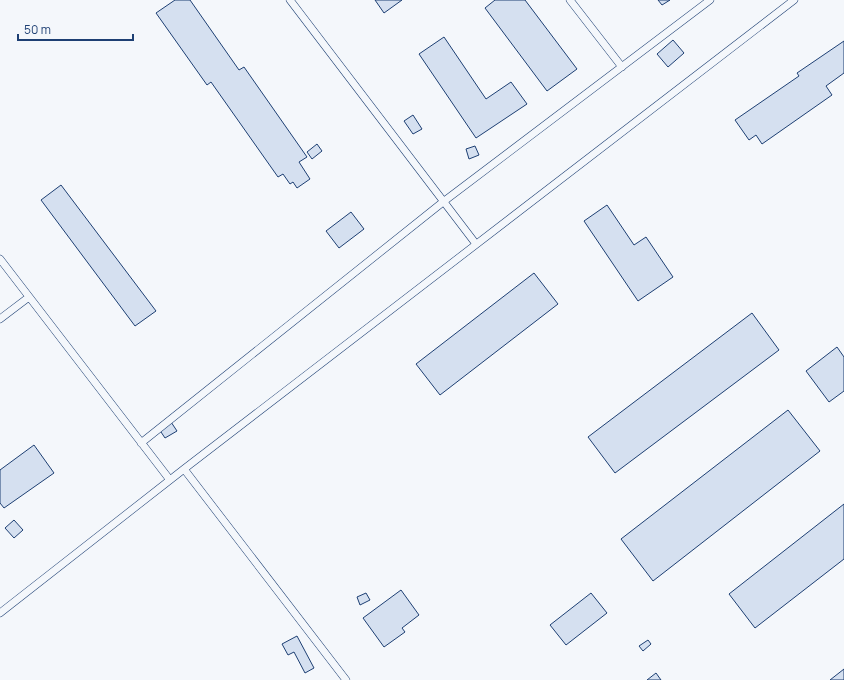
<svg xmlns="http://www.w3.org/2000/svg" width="844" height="680" font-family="Manrope,sans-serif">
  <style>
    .building { fill: #d5e0f0; stroke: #1d3f73 }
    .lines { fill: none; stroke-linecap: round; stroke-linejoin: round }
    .lane-casing { stroke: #1d3f73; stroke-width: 8 }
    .lane { stroke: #f4f7fb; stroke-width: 7 }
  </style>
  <rect width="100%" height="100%" fill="#f4f7fb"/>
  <path class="building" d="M175,0H190L239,70L244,67L307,157L299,162L310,179L297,188L293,182L290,184L283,174L278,177L211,82L207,85L156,13Z
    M375,0H402L384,13Z
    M495,0H525L577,69L547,91L485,8Z
    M658,0H670L662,5Z
    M444,37L486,99L511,82L527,104L476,138L419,54Z
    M673,40L684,53L668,67L657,54Z
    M844,41V73L826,86L832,95L762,144L756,135L749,140L735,120L799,76L797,73Z
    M413,115L422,129L413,134L404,121Z
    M317,144L322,151L312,159L307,152Z
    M475,146L479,155L469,159L466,149Z
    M61,185L156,311L135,326L41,200Z
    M607,205L634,245L646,237L673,277L638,301L584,221Z
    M351,212L364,229L339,248L326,231Z
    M534,273L558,304L440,395L416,364Z
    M752,313L779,350L615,473L588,437Z
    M837,347L844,357V391L829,402L806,371Z
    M788,410L820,451L653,581L621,539Z
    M171,422L177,431L165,438L159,429Z
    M34,445L54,473L4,508L0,503V470Z
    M844,504V559L755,628L729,594Z
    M14,520L23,530L14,538L5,528Z
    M401,590L419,615L402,628L405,632L384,647L363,618Z
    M366,593L370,600L360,605L357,597Z
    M591,593L607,613L566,645L550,625Z
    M297,636L314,668L305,673L294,652L288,655L282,644Z
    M648,640L651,644L643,651L639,646Z
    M844,669V680H830Z
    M656,673L661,680H647Z"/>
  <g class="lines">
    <defs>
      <path id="lane" d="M290,0L476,244
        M570,0L622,67
        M0,259L170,480
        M0,319L29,297
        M141,443L443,202L710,0
        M184,469L346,680
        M0,613L184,469L794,0"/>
    </defs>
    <use href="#lane" class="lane-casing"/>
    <use href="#lane" class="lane"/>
  </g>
  <path d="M18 34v6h115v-6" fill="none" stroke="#1d3f73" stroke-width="2"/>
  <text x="24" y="34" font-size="12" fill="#1d3f73" stroke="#f4f7fb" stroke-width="3" paint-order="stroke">50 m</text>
</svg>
